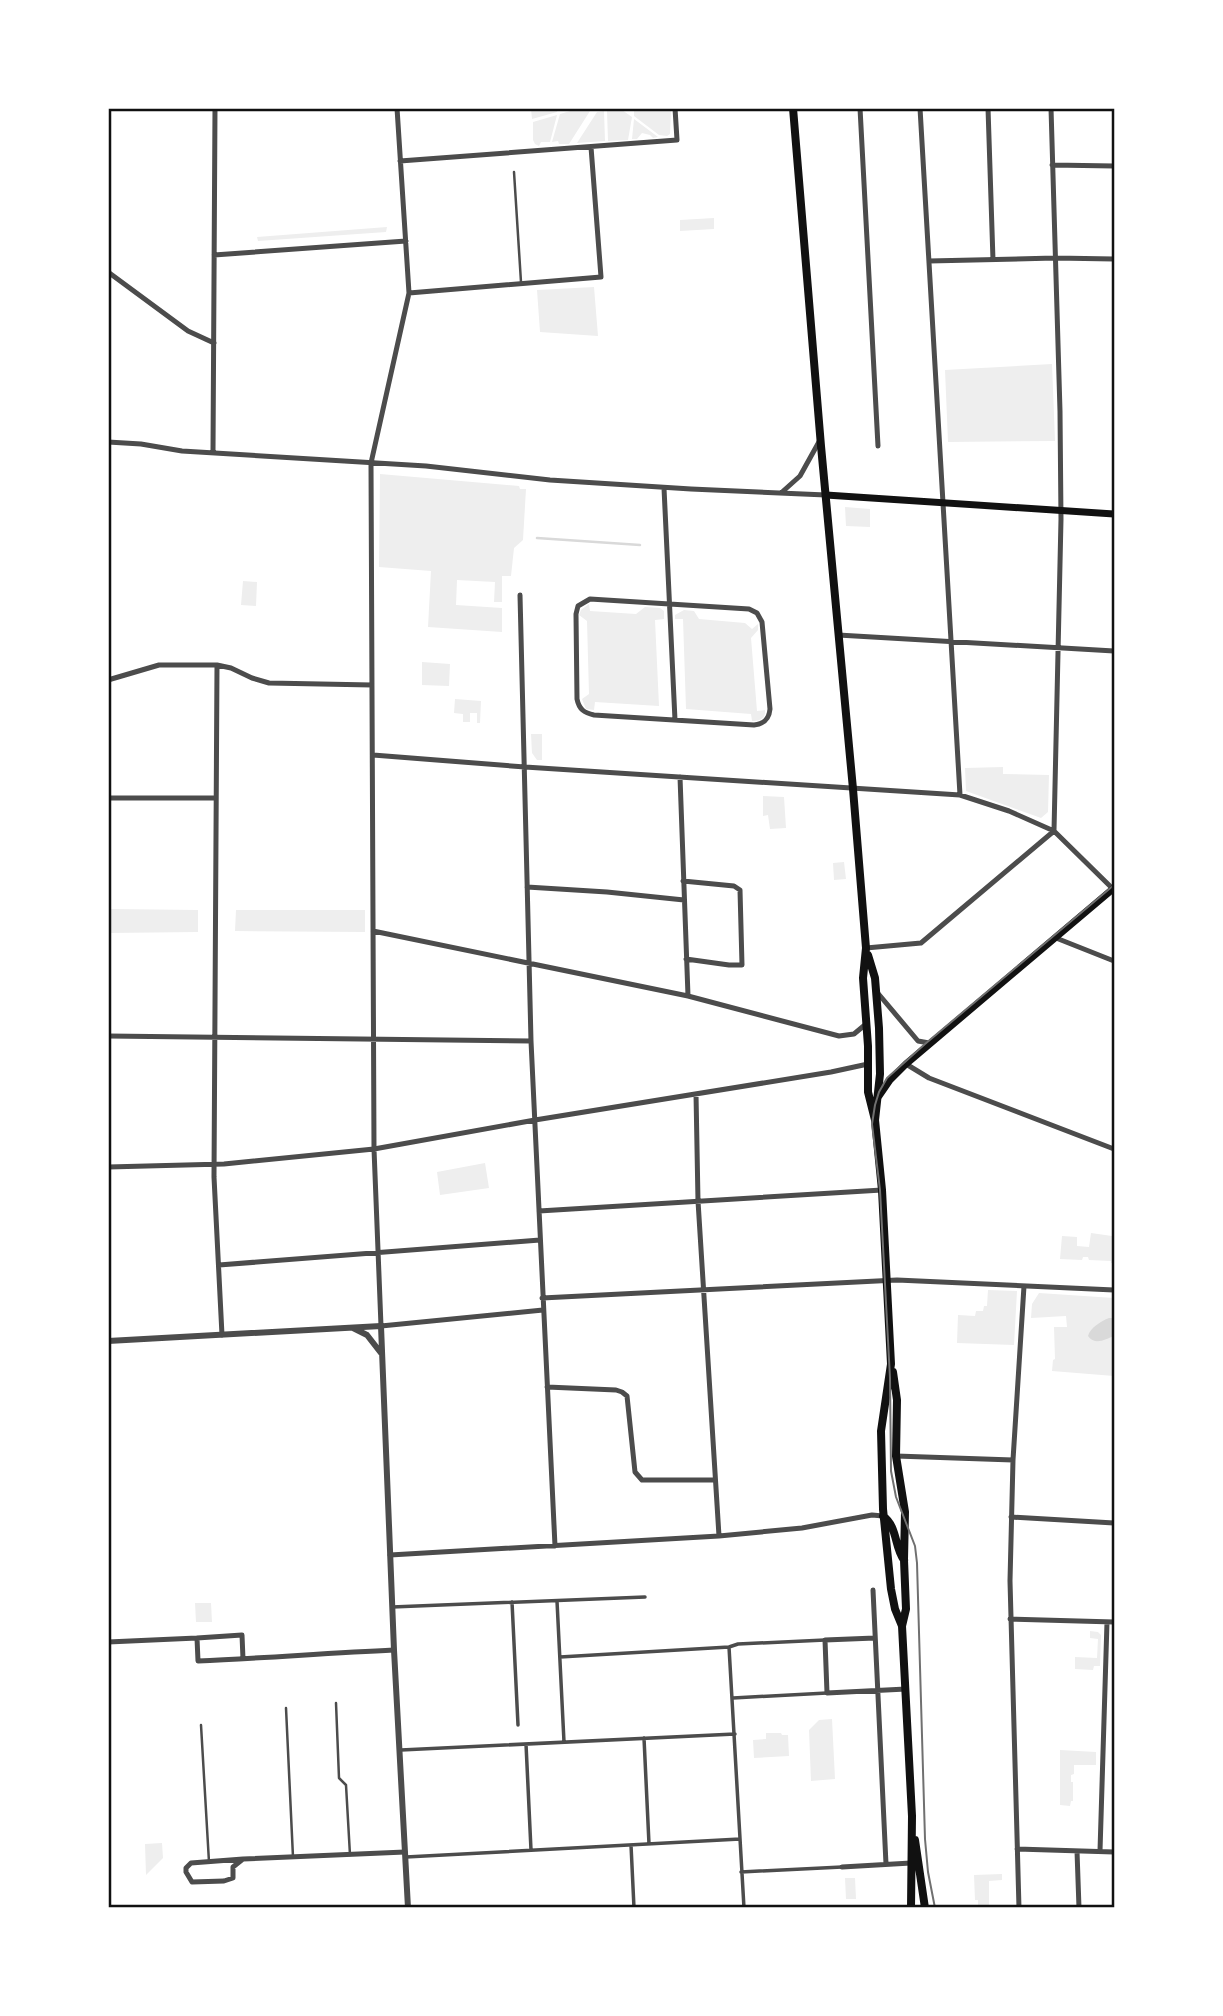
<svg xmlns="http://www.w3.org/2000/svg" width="1223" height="2016" font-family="Montserrat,sans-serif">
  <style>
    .green { fill: #eee }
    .water { fill: #d9d9d9 }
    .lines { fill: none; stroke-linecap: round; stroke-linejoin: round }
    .stream { stroke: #d9d9d9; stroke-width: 2.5 }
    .service { stroke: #4c4c4c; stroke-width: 2.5 }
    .pedestrian { stroke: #4c4c4c; stroke-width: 3.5 }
    .minor { stroke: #4c4c4c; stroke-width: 5 }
    .tertiary { stroke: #4c4c4c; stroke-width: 6 }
    .secondary { stroke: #111; stroke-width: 7 }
    .primary { stroke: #111; stroke-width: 8 }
    .tram { stroke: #707070; stroke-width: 2 }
    .neatline { fill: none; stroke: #111; stroke-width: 2.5 }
  </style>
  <rect width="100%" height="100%" fill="#fff"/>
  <path class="green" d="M531,109V108L558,109L557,112L532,119Z
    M577,109H585L590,111L569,144H559L558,141L552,142L560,114Z
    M634,109H671L670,134L667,136L659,135L634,116Z
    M622,110L632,117L628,140L608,141L607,111Z
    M604,111L605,141L577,143L597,112Z
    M557,115L550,142H541L539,146L535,144L533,140V122Z
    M634,119L658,137L653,138L650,135L642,133L637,139H632Z
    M714,218V229L680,231V220Z
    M387,227L386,232L258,241L257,237Z
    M594,287L598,336L540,332L537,290Z
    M1052,364L1055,441L948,442L945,370Z
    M380,474L519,486L520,489H526L523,540L514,548L511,576H502V602H494L495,582L457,580L456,605L502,608V632L428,627L431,571L379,567Z
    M845,507L870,509V527L846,526Z
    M243,581L257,582L256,606L241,605Z
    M589,604L590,611L636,614L645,607L660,608L664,611V619L655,620L659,706L595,702L594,710L586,709L582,699L589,694L587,621L579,615L581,610Z
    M684,610L694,611L699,619L745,623L752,629L758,624V630L751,638L757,711L765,710C766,719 759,721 752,721L751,714L686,709L683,619H675V615Z
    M422,662L450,664L449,686L422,685Z
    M455,699L481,701L480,723H477V713H470V722H463V714L454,713Z
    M531,734H542V760H537L532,753Z
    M1003,767V774L1049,775L1048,812L1041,818L966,791L965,768Z
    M763,796L784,797L786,828L770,829L768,815L763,816Z
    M844,862L846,879L834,880L833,863Z
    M109,909L198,910V932L109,933Z
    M236,910H365V932L235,931Z
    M485,1163L489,1188L440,1195L437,1172Z
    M1091,1233L1112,1236V1241H1114V1263H1111V1261L1089,1260L1088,1257H1083L1082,1260L1060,1259L1062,1236L1077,1237V1246L1089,1247Z
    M988,1290L1017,1291L1014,1345L957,1343L958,1315L975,1316L976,1311H983L984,1306H987Z
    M1039,1293L1114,1298V1376L1052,1371L1053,1360L1055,1359L1054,1327H1067L1066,1316L1031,1318L1032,1304Z
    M195,1603H211L212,1622H196Z
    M1090,1631L1098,1632L1101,1635L1100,1666H1094L1093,1670L1075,1669V1657L1097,1658L1098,1639L1090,1638Z
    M832,1719L835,1779L811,1781L809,1730L819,1720Z
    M766,1733H781L782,1735H788L789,1756L754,1758L753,1740L766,1739Z
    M1060,1750L1096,1752V1765H1074V1774L1071,1775V1782H1073V1801H1071L1070,1806L1060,1805Z
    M162,1843L163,1858L146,1875L145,1844Z
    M1002,1874V1880L989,1881V1907H978V1900H975L974,1875Z
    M845,1878H855L856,1899H846Z"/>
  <path class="water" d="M1109,1318H1114V1336C1106,1339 1095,1346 1088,1336C1090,1328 1101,1321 1109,1318Z"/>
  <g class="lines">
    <path class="stream" d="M537,538L640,545"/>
    <path class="service" d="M514,172L521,282
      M336,1703L339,1778L346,1785L350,1855
      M286,1708L293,1857
      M201,1725L209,1862"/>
    <path class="pedestrian" d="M557,1601L564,1742
      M512,1602L518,1725
      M392,1607L645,1597
      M729,1647L744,1908
      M560,1657L729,1647L738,1644L825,1640
      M733,1698L827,1693
      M644,1738L649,1844
      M526,1744L531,1850
      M401,1750L735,1734
      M631,1845L634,1908
      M406,1857L740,1839
      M741,1872L842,1867"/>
    <path class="minor" d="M397,108L409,293L371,463L374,1149L381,1326L543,1310
      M860,108L878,446
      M920,108L960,795
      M988,108L993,260
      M400,161L677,140L675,108
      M1052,165L1114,166
      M214,255L406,241
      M929,261L1055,258L1114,259
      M108,272L188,331L214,343
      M409,293L601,277L591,147
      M108,442L141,444L182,451L426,466L550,480L691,489L826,495
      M213,452L215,108
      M664,488L675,720
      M781,493L800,476L820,440
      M520,595L531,1041L555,1546
      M590,599L749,609L757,613L762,622L770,709C769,720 763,724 754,725L594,715C584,713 579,709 577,699L576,614L578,606Z
      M838,635L1114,651
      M217,665L214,1177L222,1335
      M108,680L159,665H217L231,668L252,678L269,683L372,685
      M373,755L525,767L960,795L1009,811L1054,831L1114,890
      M680,777L688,996
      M108,798H216
      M683,881L734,886L740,890L742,965H729L686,959
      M527,887L607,892L684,900
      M373,931L688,996L839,1036L854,1034L866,1024
      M1056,938L1114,961
      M866,948L921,943L1054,831L1061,519L1060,411L1051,108
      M876,991L918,1041L929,1043
      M108,1036L531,1041
      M906,1064L929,1078L1114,1149
      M696,1094L698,1201L719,1536
      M108,1167L224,1164L374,1149L535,1120L831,1072L868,1064
      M539,1211L882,1190
      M219,1265L540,1240
      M542,1298L897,1280L1114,1290
      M547,1387L616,1390L622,1392L627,1396L635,1472L642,1480H714
      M896,1456L1013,1460
      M1011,1517L1114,1523
      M390,1555L719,1536L802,1528L872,1515L883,1516
      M873,1590L886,1864
      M1010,1619L1114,1622
      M875,1638L825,1640L827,1693L906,1689
      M108,1642L197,1638
      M243,1659L242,1635L197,1638L198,1661C264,1658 329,1653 394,1650
      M1017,1849L1114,1852
      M1077,1851L1079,1908
      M1100,1851L1107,1622
      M243,1859L191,1863L186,1868V1872L192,1882L224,1881L233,1878V1867L243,1859L405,1852
      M842,1867L911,1863
      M1019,1908L1010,1581L1013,1460L1024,1286"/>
    <path class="tertiary" d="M353,1328L367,1335L381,1353
      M108,1341L381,1326L394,1650L408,1908"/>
    <path class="secondary" d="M826,495L1114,514
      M879,1096L890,1080L906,1064L1114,888"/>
    <path class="primary" d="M793,108L821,446L853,789L866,948L863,978L868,1046V1092L875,1120
      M868,955L875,978L879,1028L880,1074L875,1120L882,1190L891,1364L881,1431L883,1509L891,1589L895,1609L902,1626L912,1816L911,1908
      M893,1372L897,1400L896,1456L905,1512L904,1560L906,1609L902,1626
      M883,1516C898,1527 894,1547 904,1560
      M915,1840L925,1908"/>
    <path class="tram" d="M935,1908L928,1872L925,1839L917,1563L915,1546L896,1497L891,1471L890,1378L880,1190L872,1124L875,1105L879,1092L887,1078L925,1044L1114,885"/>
  </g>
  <rect width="1223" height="2016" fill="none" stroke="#ffffff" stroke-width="220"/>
  <rect x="110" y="110" width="1003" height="1796" class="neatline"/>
</svg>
